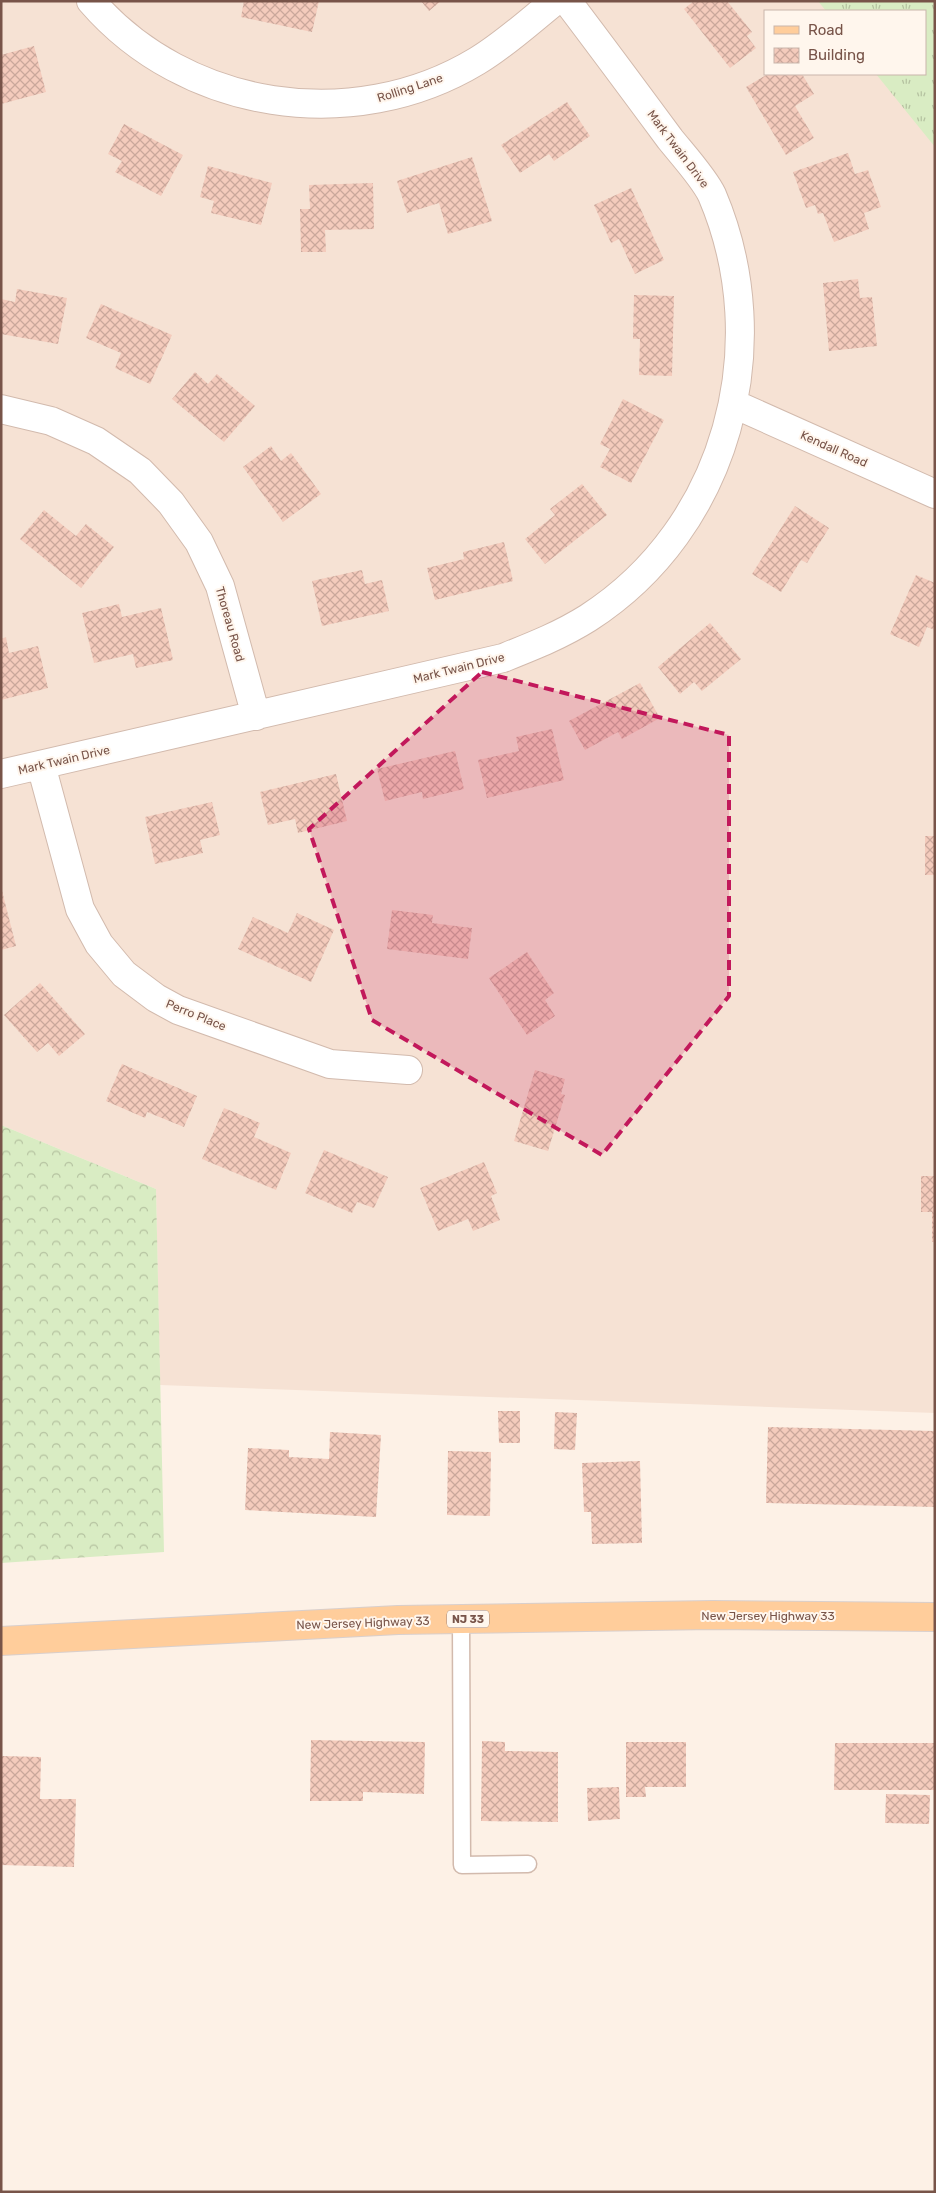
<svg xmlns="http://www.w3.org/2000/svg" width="936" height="2193" font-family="Rubik,sans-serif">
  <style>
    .residential { fill: #f6e2d4; fill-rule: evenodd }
    .grass { fill: url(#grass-tufts) }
    .forest { fill: url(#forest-crowns) }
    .building { fill: url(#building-cross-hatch) }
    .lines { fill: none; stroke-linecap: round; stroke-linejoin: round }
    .lane-casing { stroke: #d2baad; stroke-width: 19 }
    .street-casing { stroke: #d2baad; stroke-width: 30 }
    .primary-casing { stroke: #d9cfcc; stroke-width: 30 }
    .lane { stroke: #fff; stroke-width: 16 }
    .street { stroke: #fff; stroke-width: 28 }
    .primary { stroke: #ffcd9b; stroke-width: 28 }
    .marked { fill: #c2185b; fill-opacity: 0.2; stroke: #c2185b; stroke-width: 4; stroke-dasharray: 10 6; stroke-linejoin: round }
    .labels { text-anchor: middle; stroke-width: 4; stroke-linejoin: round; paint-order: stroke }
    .shield { fill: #fff6ed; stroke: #a0857a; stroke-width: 1 }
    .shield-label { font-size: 11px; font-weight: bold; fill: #785449 }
    .street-label { font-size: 12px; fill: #785449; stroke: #fff6ed }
  </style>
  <defs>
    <pattern id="grass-tufts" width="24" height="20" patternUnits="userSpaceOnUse" patternTransform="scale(1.25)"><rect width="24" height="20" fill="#d9ecc3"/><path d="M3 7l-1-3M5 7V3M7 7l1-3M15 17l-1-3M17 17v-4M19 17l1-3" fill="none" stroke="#b5c2a0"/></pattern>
    <pattern id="forest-crowns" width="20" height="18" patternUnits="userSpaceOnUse" patternTransform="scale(1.25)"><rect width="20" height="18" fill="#d9ecc3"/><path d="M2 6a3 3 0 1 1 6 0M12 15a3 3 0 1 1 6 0" fill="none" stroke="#b5c2a0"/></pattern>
    <pattern id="building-cross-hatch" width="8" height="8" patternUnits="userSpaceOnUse" patternTransform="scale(1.25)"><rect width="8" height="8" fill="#f4cbbc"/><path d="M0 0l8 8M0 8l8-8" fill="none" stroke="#caa79b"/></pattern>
  </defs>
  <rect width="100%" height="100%" fill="#fdf1e6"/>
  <path class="residential" d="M1,1H935V1413L160,1385L156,1189L1,1125ZM765,11H925V74H765Z"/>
  <path class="grass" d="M818,1H935V147L876,74H925V11H826Z"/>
  <path class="forest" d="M1,1125L156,1189L164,1552L1,1563Z"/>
  <path class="building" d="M244,1H319L312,32L241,17Z
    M421,1H441L429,11Z
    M694,1H727L752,32L747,36L756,48L730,68L684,9Z
    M34,46L46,92L1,104V55Z
    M768,74H802L814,94L795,106L814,138L786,155L746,87Z
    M567,102L590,136L554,161L549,154L520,173L501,145Z
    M124,124L183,155L161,196L115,172L122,161L108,154Z
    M848,153L855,174L868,170L881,207L864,213L869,229L834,242L823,213L818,214L815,205L806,208L793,172Z
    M472,157L492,221L448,234L439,203L407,213L397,181Z
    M208,166L272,183L261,225L211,213L214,201L200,197Z
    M373,183L374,229L325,230L326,252H301L300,209H310L309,185Z
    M631,188L664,260L635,274L619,239L611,243L594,205Z
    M858,279L860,298L872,297L877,346L829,351L823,283Z
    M17,289L67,298L58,344L1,334V299L15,302Z
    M634,295L674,296L672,376L639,375L640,339H633Z
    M101,304L172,335L150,384L115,368L121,353L86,338Z
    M195,372L208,384L217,374L255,406L224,442L172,399Z
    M623,399L664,420L631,483L600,467L610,449L600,444Z
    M271,446L281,461L291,453L321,494L283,522L243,467Z
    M582,484L607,515L545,564L525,539L555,515L550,509Z
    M795,506L829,528L807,563L801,560L781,592L752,574Z
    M44,510L76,536L86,524L114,547L81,588L20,539Z
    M504,542L513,581L435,600L427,568L464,559L463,552Z
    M362,570L365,584L382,580L389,611L322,626L312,581Z
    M916,575L935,583V630L927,627L919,647L890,634Z
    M119,604L122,617L161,608L173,660L136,668L133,654L94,663L82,613Z
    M710,623L741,659L702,691L694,682L680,694L658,667Z
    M6,637L9,653L38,646L48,688L1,700V639Z
    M640,683L660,718L622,739L618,732L585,750L569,721Z
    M552,729L564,780L487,798L478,760L519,751L516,737Z
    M455,751L464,789L423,799L422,792L385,801L377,769Z
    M336,774L347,821L298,833L295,819L268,825L260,792Z
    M212,802L220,835L200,840L203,853L155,864L145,817Z
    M925,836H935V875H925Z
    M1,887L16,946L1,950Z
    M392,910L433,915L432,923L472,928L468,959L387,949Z
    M297,913L334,930L311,982L238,949L253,917L288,933Z
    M527,952L554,993L545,1000L555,1016L527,1035L489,978Z
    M40,983L85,1034L59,1056L48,1043L37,1052L4,1015Z
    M122,1064L197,1096L184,1127L147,1112L145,1118L106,1101Z
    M535,1070L565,1079L561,1094L565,1095L548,1151L514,1141Z
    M224,1108L260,1123L254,1137L291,1153L276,1190L202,1159Z
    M324,1150L388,1177L374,1208L357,1202L352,1213L305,1193Z
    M484,1162L497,1193L491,1196L500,1220L473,1231L468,1219L438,1231L420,1188Z
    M921,1176H935V1242H932V1212H921Z
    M498,1411H520V1443H499Z
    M555,1412L577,1413L575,1450L554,1449Z
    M768,1427L935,1431V1507L766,1503Z
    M330,1432L381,1435L376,1517L245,1510L248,1448L289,1450V1457L329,1459Z
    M448,1451L491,1452L490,1516L447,1515Z
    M640,1461L642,1543L592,1544L591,1512H584L582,1463Z
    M311,1740L425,1742L424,1794L363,1792V1801H310Z
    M482,1741L505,1742V1751L558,1752V1822L481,1821Z
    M626,1742H686V1787H645L646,1797H626Z
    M835,1743H935V1790H834Z
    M1,1756L41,1757L40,1799H76L74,1867L1,1865Z
    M619,1787L620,1819L588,1821L587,1788Z
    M886,1794L930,1795L929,1824L885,1823Z"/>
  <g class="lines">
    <defs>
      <path id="lane" d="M461,1619L462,1865L528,1864"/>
      <path id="street" d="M91,1C185,110 353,136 477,61C504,45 530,21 555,1
        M734,404L935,494
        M1,409L51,421L96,441L140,471L171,503L199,542L220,586L256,716
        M41,765L80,909L99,944L124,974L156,998L178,1010L330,1064L408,1070
        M1,774L503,658C533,646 561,635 588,618C728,528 776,345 712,195C704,178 682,154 670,139C636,93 602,47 567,1"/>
      <path id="primary" d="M1,1641L398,1620L712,1615L935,1617"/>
    </defs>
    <use href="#lane" class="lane-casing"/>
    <use href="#street" class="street-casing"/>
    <use href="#primary" class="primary-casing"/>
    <use href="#lane" class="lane"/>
    <use href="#street" class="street"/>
    <use href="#primary" class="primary"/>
  </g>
  <path class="marked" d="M482,672L729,735V996L602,1155L372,1020L309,829Z"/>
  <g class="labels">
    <rect class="shield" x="447" y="1610.5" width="42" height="17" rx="4"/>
    <g class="shield-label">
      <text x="468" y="1623">NJ 33</text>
    </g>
    <g class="street-label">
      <text transform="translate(410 88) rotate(-18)" y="4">Rolling Lane</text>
      <text transform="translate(678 149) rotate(53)" y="4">Mark Twain Drive</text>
      <text transform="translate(834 449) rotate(24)" y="4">Kendall Road</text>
      <text transform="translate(230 624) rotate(74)" y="4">Thoreau Road</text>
      <text transform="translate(459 668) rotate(-14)" y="4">Mark Twain Drive</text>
      <text transform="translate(64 760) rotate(-13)" y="4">Mark Twain Drive</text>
      <text transform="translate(196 1015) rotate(22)" y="4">Perro Place</text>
      <text x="768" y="1620">New Jersey Highway 33</text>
      <text transform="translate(363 1623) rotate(-2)" y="4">New Jersey Highway 33</text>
    </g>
  </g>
  <rect width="936" height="2193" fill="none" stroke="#785449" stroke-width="5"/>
  <rect x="764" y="10" width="162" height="65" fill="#fff6ed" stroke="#c9b5ab"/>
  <rect x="774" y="26" width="25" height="8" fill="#ffcd9b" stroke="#c9b5ab"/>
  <text x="808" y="35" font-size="15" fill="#785449">Road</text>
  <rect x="774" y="48" width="25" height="15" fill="url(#building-cross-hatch)" stroke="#c9b5ab"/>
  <text x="808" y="60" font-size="15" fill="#785449">Building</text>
</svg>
